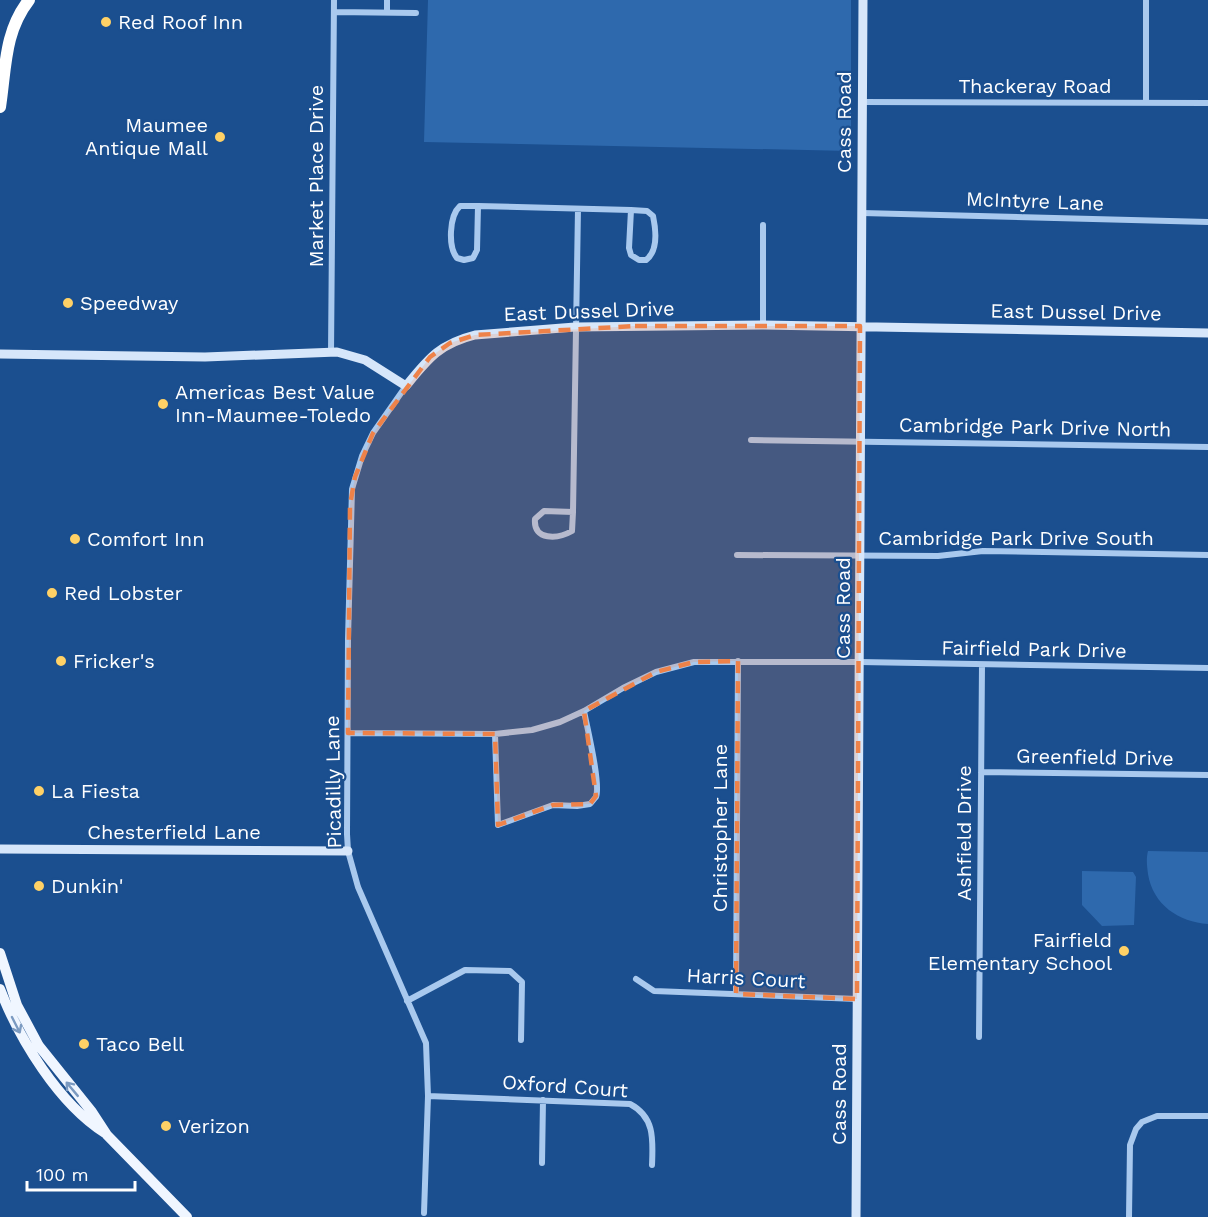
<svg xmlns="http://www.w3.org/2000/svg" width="1208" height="1217" font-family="'Work Sans',sans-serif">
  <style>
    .green { fill: #2e69ad }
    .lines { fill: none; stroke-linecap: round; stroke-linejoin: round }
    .street { stroke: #a9c9ee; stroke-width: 6 }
    .secondary { stroke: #d6e6fa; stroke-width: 9 }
    .primary { stroke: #f0f6ff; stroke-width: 10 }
    .highway { stroke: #fff; stroke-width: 12 }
    .oneway { stroke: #7b9ac1 }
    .marked { fill: #ee8249; fill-opacity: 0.2; stroke: #ee8249; stroke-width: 4.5; stroke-dasharray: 12 8; stroke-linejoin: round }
    .poi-dot { fill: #ffd166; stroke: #1b4f8f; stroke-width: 2 }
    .labels { text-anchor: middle; stroke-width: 4.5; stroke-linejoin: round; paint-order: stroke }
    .poi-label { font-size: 20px; fill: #fff; stroke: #1b4f8f; text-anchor: start }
    .street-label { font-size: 20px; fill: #fff; stroke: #1b4f8f }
  </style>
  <rect width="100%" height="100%" fill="#1b4f8f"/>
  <path class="green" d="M428,0H851V151L424,142Z
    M1148,851L1208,852V924C1179,922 1153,905 1148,874C1147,866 1146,859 1148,851Z
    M1082,871L1133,872L1136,877L1134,925L1102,926L1082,905Z"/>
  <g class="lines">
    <path class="street" d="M387,0V12
      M1146,0V103
      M334,12L416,13
      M862,102L1208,103
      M460,206H478L477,250L473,258L464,260L457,258C448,247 449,216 460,206Z
      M478,206L631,210
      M631,210L647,211L653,216C656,230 658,251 646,260H639L631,255L629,248Z
      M862,213L1208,222
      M763,325V225
      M331,353L334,0
      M406,386L373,433L362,456L352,489L348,639L347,834L348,851L358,887L426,1043L428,1096L424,1213
      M751,440L1208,447
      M573,512L544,511L535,519C533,541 558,539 572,531L573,512L578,209
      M737,555L938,556L983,551L1208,555
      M348,733L495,734L532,730L560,722L584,711L623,688L656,672L694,662H860L1208,668
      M495,734L498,825L553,805L577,806L590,804C592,802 594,799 596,797C601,784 587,727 584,711
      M981,772L1208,775
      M636,979L654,991L857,999
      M736,994L738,661
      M407,1001L465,970L510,971L522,982L521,1040
      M979,1037L982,665
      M428,1096L630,1104C655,1117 653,1140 652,1165
      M542,1163L543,1100
      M1129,1217L1130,1145L1136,1129L1142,1122L1157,1116H1208"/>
    <path class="secondary" d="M0,354L205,357L337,352L365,360L406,386C428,359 439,344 475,335L575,327L763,325L1208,333
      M0,849L348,851
      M856,1217L863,0"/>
    <path class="primary" d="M0,953L17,1005L39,1046L92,1112L107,1135L187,1217
      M0,989C19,1039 59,1104 105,1133"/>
    <path class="highway" d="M0,107C6,68 4,32 29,0"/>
  </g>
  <defs><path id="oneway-shaft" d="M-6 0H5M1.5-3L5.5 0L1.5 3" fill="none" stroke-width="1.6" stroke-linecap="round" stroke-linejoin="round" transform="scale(1.5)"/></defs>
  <g class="oneway">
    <use href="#oneway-shaft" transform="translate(16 1025) rotate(63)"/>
    <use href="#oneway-shaft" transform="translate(72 1089) rotate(-130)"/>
  </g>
  <path class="marked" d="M635,326H860L857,999L736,994L738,661L694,662L656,672L584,711L596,796L590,804L553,805L498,825L495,734L348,733L350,505L355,477L373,433L430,357L450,343L475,335Z"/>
  <g class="poi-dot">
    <circle cx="106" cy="22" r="6"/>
    <circle cx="220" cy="137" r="6"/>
    <circle cx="68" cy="303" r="6"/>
    <circle cx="163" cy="404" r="6"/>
    <circle cx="75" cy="539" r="6"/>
    <circle cx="52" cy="593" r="6"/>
    <circle cx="61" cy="661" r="6"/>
    <circle cx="39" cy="791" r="6"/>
    <circle cx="39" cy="886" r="6"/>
    <circle cx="1124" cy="951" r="6"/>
    <circle cx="84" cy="1044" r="6"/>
    <circle cx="166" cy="1126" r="6"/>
  </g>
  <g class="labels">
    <g class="poi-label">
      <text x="118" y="29">Red Roof Inn</text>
      <text x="208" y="132" text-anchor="end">Maumee<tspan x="208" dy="23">Antique Mall</tspan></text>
      <text x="80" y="310">Speedway</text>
      <text x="175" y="399">Americas Best Value<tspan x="175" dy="23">Inn-Maumee-Toledo</tspan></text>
      <text x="87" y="546">Comfort Inn</text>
      <text x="64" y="600">Red Lobster</text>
      <text x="73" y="668">Fricker's</text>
      <text x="51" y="798">La Fiesta</text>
      <text x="51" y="893">Dunkin'</text>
      <text x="1112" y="947" text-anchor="end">Fairfield<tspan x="1112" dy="23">Elementary School</tspan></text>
      <text x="96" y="1051">Taco Bell</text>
      <text x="178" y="1133">Verizon</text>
    </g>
    <g class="street-label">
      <text x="1035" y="93">Thackeray Road</text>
      <text transform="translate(844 122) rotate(-90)" y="7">Cass Road</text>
      <text transform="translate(316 176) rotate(-90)" y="7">Market Place Drive</text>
      <text transform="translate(1035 201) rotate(2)" y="7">McIntyre Lane</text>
      <text transform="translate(589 311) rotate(-2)" y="7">East Dussel Drive</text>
      <text transform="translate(1076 312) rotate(1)" y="7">East Dussel Drive</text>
      <text transform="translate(1035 427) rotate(1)" y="7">Cambridge Park Drive North</text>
      <text x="1016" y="545">Cambridge Park Drive South</text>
      <text transform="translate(843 608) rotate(-90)" y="7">Cass Road</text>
      <text transform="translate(1034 649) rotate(1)" y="7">Fairfield Park Drive</text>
      <text transform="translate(1095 757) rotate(1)" y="7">Greenfield Drive</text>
      <text transform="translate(333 782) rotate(-91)" y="7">Picadilly Lane</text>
      <text transform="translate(720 828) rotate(-90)" y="7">Christopher Lane</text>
      <text x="174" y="839">Chesterfield Lane</text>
      <text transform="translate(964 833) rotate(-90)" y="7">Ashfield Drive</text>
      <text transform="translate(746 978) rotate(3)" y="7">Harris Court</text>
      <text transform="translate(565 1086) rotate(4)" y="7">Oxford Court</text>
      <text transform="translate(839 1094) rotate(-90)" y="7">Cass Road</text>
    </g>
  </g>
  <path d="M27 1181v9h108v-9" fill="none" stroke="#ffffff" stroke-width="3"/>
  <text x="36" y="1181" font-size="18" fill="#ffffff" stroke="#1b4f8f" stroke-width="4.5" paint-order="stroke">100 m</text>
</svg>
